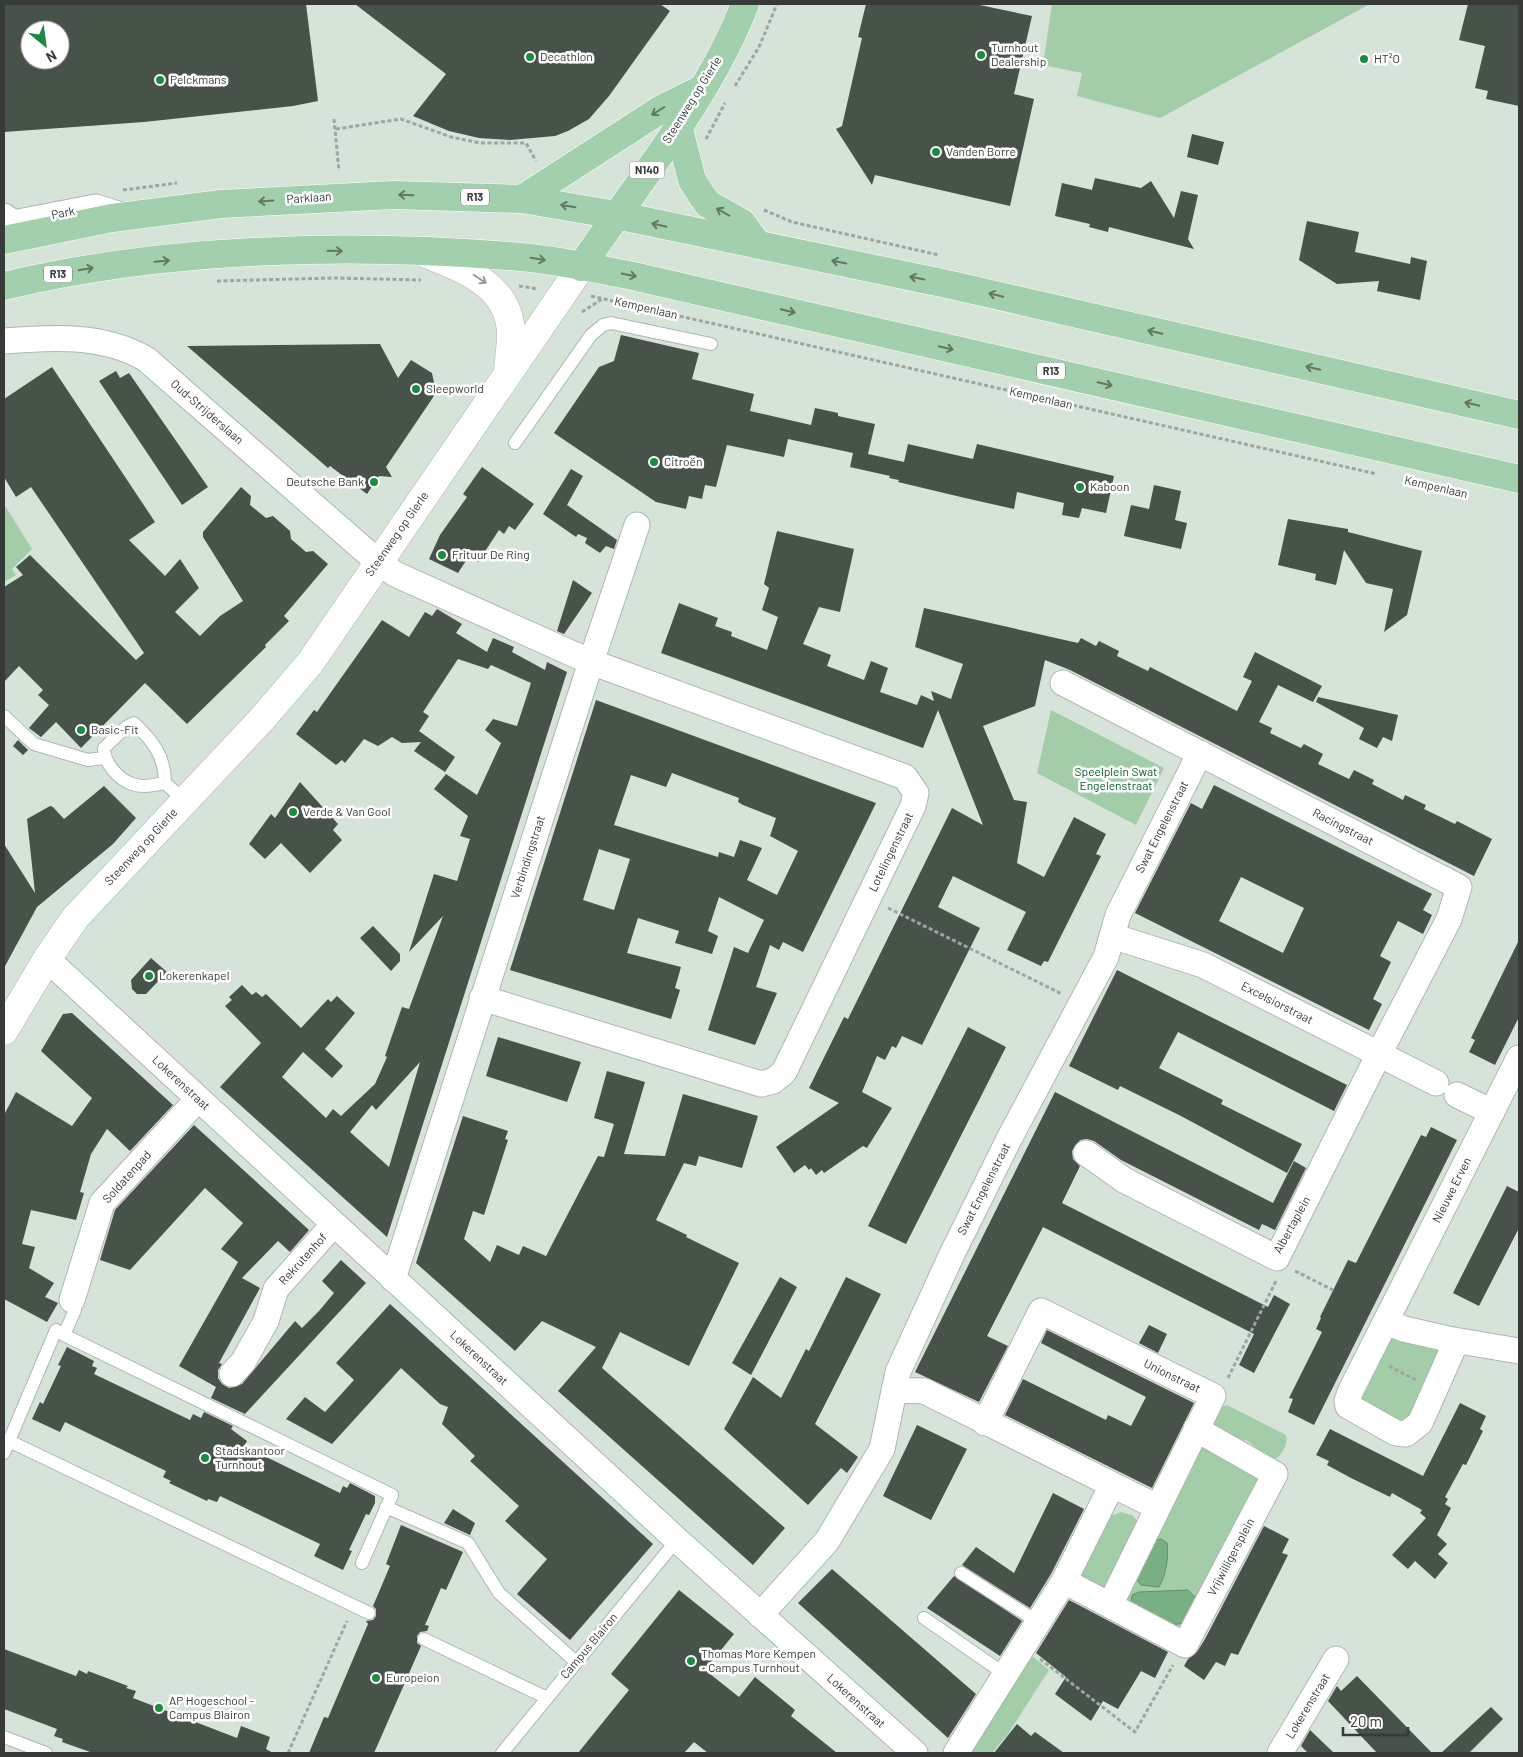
<svg xmlns="http://www.w3.org/2000/svg" width="1523" height="1757" font-family="Barlow,sans-serif">
  <style>
    .green { fill: #a2cda8 }
    .water { fill: #79b083; stroke: #658d6c }
    .building { fill: #475248; fill-rule: evenodd }
    .lines { fill: none; stroke-linecap: round; stroke-linejoin: round }
    .service-casing { stroke: #acb8ad; stroke-width: 14 }
    .minor-casing { stroke: #acb8ad; stroke-width: 27 }
    .tertiary-casing { stroke: #acb8ad; stroke-width: 29 }
    .primary-casing { stroke: #fff; stroke-width: 29 }
    .path { stroke: #9ca69e; stroke-width: 3; stroke-dasharray: 4 2.5; stroke-linecap: butt }
    .service { stroke: #fff; stroke-width: 12 }
    .minor { stroke: #fff; stroke-width: 25 }
    .tertiary { stroke: #fff; stroke-width: 28 }
    .primary { stroke: #a2d0ac; stroke-width: 28 }
    .oneway { stroke: #617766 }
    .oneway2 { stroke: #9a9d9b }
    .poi-dot { fill: #1d8a41; stroke: #fff; stroke-width: 2 }
    .labels { text-anchor: middle; stroke-width: 5; stroke-linejoin: round; paint-order: stroke }
    .shield { fill: #fff; stroke: #727673; stroke-width: 1 }
    .shield-label { font-size: 11px; font-weight: bold; fill: #363b37 }
    .poi-label { font-size: 12px; fill: #363b37; stroke: #fff; text-anchor: start }
    .street-label { font-size: 12px; fill: #363b37; stroke: #fff }
    .park-label { font-size: 12px; fill: #056129; stroke: #fff }
  </style>
  <rect width="100%" height="100%" fill="#d6e3d8"/>
  <path class="green" d="M1052,4H1370L1160,118L1077,96L1082,73L1043,65Z
    M4,504L32,549L12,569L16,575L4,582Z
    M1051,710L1164,768L1136,825L1037,773Z
    M1386,1322L1448,1339L1414,1430L1349,1394Z
    M1227,1405L1286,1435C1288,1443 1283,1453 1277,1458L1270,1459L1248,1441L1224,1435L1213,1429C1212,1419 1217,1408 1227,1405Z
    M1201,1447H1207L1257,1475L1259,1481L1192,1616L1179,1629L1124,1599Z
    M1121,1512L1132,1515L1139,1523L1107,1590L1086,1583L1081,1572L1108,1517Z
    M1026,1651L1049,1670L1008,1734L992,1753H960Z"/>
  <path class="water" d="M1161,1539L1167,1543C1169,1557 1166,1575 1159,1587L1141,1585L1136,1578L1153,1540Z
    M1188,1590L1195,1597C1196,1604 1193,1608 1190,1615C1178,1638 1146,1612 1131,1604L1132,1595L1139,1592Z"/>
  <path class="building" d="M4,4H306L318,101L293,106L144,122L4,132ZM30,30H60V60H30Z
    M355,4H660L670,11L609,96L589,119L568,131L555,136L510,140L479,138L449,131L413,116L446,74Z
    M866,4H975L1032,16L1014,94L1034,99L1010,206L875,175L872,185L836,129L842,126L862,38L858,37Z
    M1468,4H1519V106L1486,99L1488,91L1475,88L1485,46L1459,40Z
    M1192,134L1224,142L1218,165L1187,157Z
    M1095,178L1141,188L1151,181L1174,218L1181,191L1198,195L1188,239L1194,249L1109,227L1108,232L1089,227L1090,224L1055,216L1062,183L1092,190Z
    M1307,221L1359,232L1355,252L1410,264L1411,257L1427,261L1420,300L1377,291L1379,281L1337,284L1299,260Z
    M621,335L699,353L692,379L754,394L750,411L811,425L815,408L838,413V416L875,424L868,454L904,462L908,444L973,459L977,444L1114,476L1106,513L1082,508L1079,518L1062,515L1064,503L1017,492L1014,509L965,498L898,482L899,480L889,478L890,476L850,467L853,453L788,439L784,457L727,445L716,487L705,485L702,499L689,496L686,509L656,502L554,433L599,367L614,361Z
    M380,344L398,378L411,360L432,373L436,393L386,467L392,477L379,476L367,494L330,466L328,468L187,346Z
    M52,367L155,522L129,540L165,576L180,559L199,588L175,612L200,636L220,616L243,601L203,537V532L241,487L251,496L250,505L266,518L273,516L290,531L291,539L306,552L313,551L328,564L284,616L289,621L265,645L266,647L187,724L145,683L81,748L56,722L41,737L29,728L49,705L38,695L43,690L19,666L4,682V587L23,575L16,567L30,555L136,660L144,653L31,487L16,497L4,477V399Z
    M116,371L120,378L129,373L208,487L182,505L99,381Z
    M482,467L534,504L515,530L509,526L504,534L499,530L478,562L469,556L458,573L429,559L440,535L467,497L463,494Z
    M571,469L583,476L567,505L617,540L614,549L606,546L600,553L585,543L587,538L578,534L576,537L543,514Z
    M1154,485L1181,491L1175,520L1187,523L1181,549L1124,536L1131,505L1149,509Z
    M1288,519L1348,529V532L1422,551L1407,615L1384,632L1393,589L1366,583L1344,550L1336,585L1315,580L1316,574L1278,565Z
    M777,531L854,549L840,612L819,607L803,644L831,655L827,666L864,680L871,661L888,668L880,692L917,705L921,695L934,701L931,691L951,699L963,664L915,647L924,608L1078,643L1081,638L1096,646L1099,641L1119,651L1117,656L1148,671L1150,667L1237,711L1252,681L1243,677L1255,652L1322,686L1313,702L1278,685L1259,722L1272,728L1270,733L1301,748L1304,744L1323,754L1318,764L1349,779L1354,770L1374,780L1372,784L1403,800L1405,795L1426,805L1424,809L1455,824L1457,821L1492,839L1474,876L1070,670L1045,660L1035,706L983,726L1014,800L1027,802L1017,863L1044,877L1074,817L1106,834L1096,854L1101,856L1048,962L1044,961L1041,966L1007,950L1026,912L953,876L938,907L980,928L922,1045L902,1036L896,1048L892,1046L885,1060L877,1056L862,1092L892,1108L867,1148L863,1146L824,1173L822,1170L816,1175L811,1168L809,1170L805,1165L794,1173L776,1147L839,1103L809,1088L844,1017L848,1019L952,808L983,825L938,710L923,748L661,653L679,603L718,618L715,626L732,632L731,636L767,650L778,617L762,610L769,588L764,584Z
    M573,580L592,593L564,634L557,631Z
    M437,609L462,624L456,633L487,652L493,638L514,647L512,652L545,670L547,662L567,672L387,1237L220,1087L261,1043L225,1006L232,1000L229,997L242,985L252,995L256,992L262,997L266,994L301,1028L328,999L331,1002L337,996L355,1013L325,1049L343,1066L332,1078L303,1052L282,1077L326,1118L333,1109L341,1116L375,1084L387,1057L385,1056L402,1007L409,1009L443,916L409,952L434,874L457,881L470,839L460,836L468,816L434,789L446,774L477,795L501,743L485,730L493,719L517,726L531,683L491,665L488,669L458,659L423,712L429,716L419,731L455,757L445,772L414,751L421,742L402,743L392,737L378,746L364,739L345,763L342,760L336,765L296,734L314,710L317,712L382,620L409,637L425,612L432,616ZM420,1062L389,1167L350,1132L372,1105L376,1110Z
    M1318,697L1398,715L1392,741L1383,737L1377,748L1359,739L1364,728L1316,702Z
    M596,700L876,803L803,952L783,942L779,950L770,945L756,987L777,993L755,1045L708,1030L734,947L748,953L764,920L719,897L708,931L718,936L712,954L675,943L679,931L638,918L627,953L681,967L675,988L680,990L671,1019L510,970ZM672,773L739,798L738,802L743,805L776,818L770,836L798,851L777,895L747,880L762,848L740,840L734,857L719,852L718,857L614,825L631,775L666,787ZM599,849L630,859L614,910L583,900Z
    M18,740L28,750L23,755L13,746Z
    M300,782L338,824L333,830L342,840L310,873L281,843L265,859L249,844L271,814L275,818Z
    M1214,785L1432,894L1423,910L1432,915L1423,934L1398,921L1380,956L1391,962L1373,999L1382,1004L1369,1030L1135,913L1191,803L1202,809ZM1241,877L1304,908L1283,953L1219,921Z
    M104,786L136,818L113,844L37,907L4,968V844L35,893L27,819L50,806L53,807L64,819Z
    M373,926L400,954V961L391,971L360,938Z
    M1519,940V1017L1495,1065L1469,1052L1475,1040L1471,1038Z
    M151,958L167,972L146,994H137L132,989L131,980Z
    M1117,970L1347,1085L1334,1111L1178,1032L1159,1068L1223,1100L1221,1104L1302,1144L1287,1173L1181,1116L1120,1086L1118,1090L1069,1066Z
    M72,1013L173,1105L130,1151L107,1129L91,1154L80,1192L84,1193L76,1220L31,1210L22,1244L35,1247L29,1268L54,1283L45,1297L58,1303L47,1322L4,1299V1115L16,1092L72,1126L92,1098L41,1051L63,1014Z
    M968,1027L1006,1047L906,1244L868,1226Z
    M498,1037L581,1062L567,1102L486,1076Z
    M607,1071L645,1082L624,1154L665,1156L683,1094L758,1116L742,1168L699,1156L696,1166L684,1163L656,1220L687,1235L686,1237L739,1263L689,1366L620,1332L602,1368L785,1528L753,1565L558,1391L596,1347L542,1321L515,1351L416,1263L463,1116L508,1131L505,1139L508,1140L484,1215L473,1211L464,1239L490,1262L497,1245L519,1255L523,1246L546,1256L598,1156L604,1157L614,1124L594,1118Z
    M1055,1092L1273,1203L1294,1161L1306,1168L1275,1230L1262,1224L1259,1230L1121,1160L1094,1141L1087,1139L1080,1140L1072,1151L1073,1159L1080,1166L1062,1203L1268,1307L1274,1295L1290,1304L1254,1373L1239,1365L1254,1334L1043,1227L987,1336L1008,1346L979,1402L915,1372Z
    M194,1125L309,1230L290,1252L278,1241L242,1278L260,1288L219,1363L222,1364L218,1370V1378L222,1384L229,1388L242,1384L295,1321L302,1328L319,1311L334,1293L322,1281L341,1260L366,1283L245,1414L211,1398L216,1387L179,1366L238,1262L221,1249L243,1223L205,1188L130,1270L100,1260L115,1210Z
    M1431,1127L1457,1140L1314,1425L1288,1412L1293,1399L1289,1398L1322,1332L1316,1329L1321,1318L1320,1317L1348,1260L1356,1263L1421,1135L1426,1137Z
    M1507,1186L1519,1192V1228L1479,1306L1453,1293Z
    M780,1277L797,1287L751,1375L732,1363Z
    M846,1277L881,1294L815,1424L858,1457L847,1473L841,1468L808,1505L724,1429L753,1377L781,1398L806,1349L809,1351Z
    M390,1304L653,1544L570,1640L517,1594L547,1559L505,1521L519,1506L470,1461L475,1456L442,1424L448,1407L440,1404L401,1368L332,1444L286,1419L305,1397L325,1412L354,1380L336,1363Z
    M1149,1325L1167,1334L1158,1353L1139,1343Z
    M1047,1330L1194,1403L1152,1488L1005,1415L1023,1379L1106,1420L1108,1415L1131,1426L1146,1397L1041,1343Z
    M67,1347L94,1361L92,1366L97,1368L94,1374L190,1420L193,1414L201,1418L204,1412L233,1426L231,1429L247,1441L244,1446L340,1493L343,1486L347,1488L350,1483L375,1496V1503L369,1515L366,1514L349,1550L352,1551L343,1570L314,1556L320,1544L220,1496L217,1502L208,1499L207,1501L169,1483L171,1481L163,1477L166,1471L65,1422L60,1432L32,1419L40,1402L43,1404L61,1366L58,1365Z
    M1460,1403L1486,1416L1480,1429L1483,1431L1466,1465L1463,1464L1445,1497L1448,1499L1445,1504L1451,1508L1437,1535L1447,1544L1438,1554L1448,1563L1435,1579L1415,1561L1408,1569L1392,1555L1426,1518L1420,1513L1422,1510L1392,1493L1390,1497L1351,1478L1327,1465L1329,1461L1316,1455L1330,1429L1423,1476Z
    M917,1425L967,1449L931,1520L883,1496Z
    M1053,1493L1084,1509L1051,1574L1030,1608L962,1565L976,1547L1014,1573Z
    M453,1509L475,1523L470,1535L444,1523Z
    M401,1525L463,1552L446,1590L441,1588L425,1625L429,1626L427,1631L420,1632L417,1636V1643L421,1646L374,1753H309L324,1717L328,1718L368,1624L366,1621L373,1620L376,1616V1609L373,1606L390,1566L386,1564Z
    M1264,1526L1289,1539L1282,1553L1288,1555L1238,1655L1231,1653L1225,1666L1216,1662L1204,1680L1184,1666L1188,1659L1197,1652L1205,1639Z
    M832,1569L976,1694L948,1738L798,1603Z
    M954,1576L1022,1621L1000,1656L927,1608Z
    M679,1590L734,1634L705,1670L739,1697L755,1677L795,1710L791,1716L837,1753H708L694,1742L684,1753H578L629,1690L611,1674Z
    M1069,1600L1168,1652L1155,1678L1141,1671L1118,1709L1103,1701L1091,1721L1055,1694L1066,1677L1036,1653Z
    M4,1649L76,1676L79,1670L87,1674L88,1671L128,1686L126,1688L136,1691L133,1698L237,1738L241,1726L270,1737L266,1749L273,1753H93L62,1742L63,1739L54,1736L57,1729L4,1709Z
    M1357,1676L1432,1753H1377L1328,1701L1337,1686L1341,1691Z
    M1491,1707L1503,1719L1469,1753H1441Z
    M1017,1724L1031,1736L1035,1732L1064,1753H994Z
    M1310,1730L1334,1753H1308L1301,1746Z"/>
  <g class="lines">
    <defs>
      <path id="service" d="M515,443L591,335L603,325L611,323L711,344
        M4,716L34,744L88,760L104,758
        M165,783C155,785 143,788 132,784C118,779 104,763 104,748L126,727L134,723C153,741 165,756 165,783L185,801
        M64,1335L392,1495L362,1563
        M9,1441L56,1330L64,1335L75,1310L72,1300
        M4,1453L9,1441L369,1613
        M386,1507L468,1543L499,1593L576,1662
        M961,1573L1038,1622
        M924,1618L1006,1675
        M424,1639L547,1698
        M4,1737L46,1753
        M502,1753L677,1540"/>
      <path id="minor" d="M4,216L13,223L96,207L124,216
        M4,341C52,337 103,334 146,359L378,562L395,574L591,662L393,1279
        M1063,683L1459,887L1449,919L1379,1054L1277,1258L1124,1180L1086,1153
        M1112,936L1203,965L1436,1083
        M47,959L677,1540L915,1753
        M482,998L761,1084L773,1081L784,1072L913,806L916,793L905,777L591,662L637,525
        M1457,1095L1492,1112
        M72,1300L102,1203L198,1099
        M1386,1322L1404,1329L1448,1339L1452,1351L1420,1423L1406,1434L1396,1433L1348,1406L1347,1401L1351,1390L1519,1058
        M1448,1339L1519,1351
        M232,1374L243,1362L266,1321L276,1289L334,1224
        M894,1390L924,1391L1157,1507
        M985,1423L1041,1311L1213,1396L1110,1605
        M1064,1581L1185,1645L1275,1474L1196,1429
        M760,1615L827,1541L882,1449L898,1372L952,1254L1009,1139L1106,957L1118,915L1200,753
        M956,1753L1064,1581L1112,1485
        M1280,1753L1336,1659"/>
      <path id="tertiary" d="M424,253C462,268 511,285 511,335C511,346 509,359 508,370
        M4,1031L47,959L75,918L261,720L310,663L581,267"/>
      <path id="primary" d="M678,126L692,180L702,196L708,204L742,223L758,245
        M522,199L663,108L702,89
        M4,240L112,218L221,204L394,195L522,199L616,215L947,284L1519,415
        M581,267C637,183 709,98 745,4
        M4,286C167,247 353,243 521,257C558,260 596,269 633,276L1519,479"/>
    </defs>
    <use href="#service" class="service-casing"/>
    <use href="#minor" class="minor-casing"/>
    <use href="#tertiary" class="tertiary-casing"/>
    <use href="#primary" class="primary-casing"/>
    <path class="path" d="M735,86L759,47L777,4
      M334,119L339,171
      M336,129L401,119L451,137L481,143H526L536,161
      M706,139L725,103
      M123,190L177,183
      M764,210L792,222L939,255
      M217,281L333,278L421,280
      M519,286L538,289
      M591,296L1377,474
      M582,312L602,299
      M888,908L1062,994
      M1295,1271L1333,1290
      M1389,1366L1416,1380
      M1228,1378L1276,1281
      M1040,1659L1135,1732L1173,1665
      M288,1753L347,1621"/>
    <use href="#service" class="service"/>
    <use href="#minor" class="minor"/>
    <use href="#tertiary" class="tertiary"/>
    <use href="#primary" class="primary"/>
  </g>
  <defs><path id="oneway-shaft" d="M-6 0H5M1.5-3L5.5 0L1.5 3" fill="none" stroke-width="1.6" stroke-linecap="round" stroke-linejoin="round" transform="scale(1.25)"/></defs>
  <g class="oneway">
    <use href="#oneway-shaft" transform="translate(658 111) rotate(148)"/>
    <use href="#oneway-shaft" transform="translate(406 195) rotate(-178)"/>
    <use href="#oneway-shaft" transform="translate(266 201) rotate(176)"/>
    <use href="#oneway-shaft" transform="translate(568 206) rotate(-170)"/>
    <use href="#oneway-shaft" transform="translate(723 212) rotate(-150)"/>
    <use href="#oneway-shaft" transform="translate(659 225) rotate(-167)"/>
    <use href="#oneway-shaft" transform="translate(335 251) rotate(1)"/>
    <use href="#oneway-shaft" transform="translate(538 259) rotate(10)"/>
    <use href="#oneway-shaft" transform="translate(162 261) rotate(-5)"/>
    <use href="#oneway-shaft" transform="translate(839 262) rotate(-168)"/>
    <use href="#oneway-shaft" transform="translate(86 269) rotate(-10)"/>
    <use href="#oneway-shaft" transform="translate(629 275) rotate(11)"/>
    <use href="#oneway-shaft" transform="translate(917 278) rotate(-168)"/>
    <use href="#oneway-shaft" transform="translate(996 295) rotate(-167)"/>
    <use href="#oneway-shaft" transform="translate(788 311) rotate(13)"/>
    <use href="#oneway-shaft" transform="translate(1155 332) rotate(-167)"/>
    <use href="#oneway-shaft" transform="translate(946 348) rotate(13)"/>
    <use href="#oneway-shaft" transform="translate(1313 368) rotate(-167)"/>
    <use href="#oneway-shaft" transform="translate(1105 384) rotate(13)"/>
    <use href="#oneway-shaft" transform="translate(1472 404) rotate(-167)"/>
  </g>
  <use class="oneway2" href="#oneway-shaft" transform="translate(480 279) rotate(34)"/>
  <g class="poi-dot">
    <circle cx="981" cy="55" r="5"/>
    <circle cx="530" cy="57" r="5"/>
    <circle cx="1364" cy="59" r="5"/>
    <circle cx="160" cy="80" r="5"/>
    <circle cx="936" cy="152" r="5"/>
    <circle cx="416" cy="389" r="5"/>
    <circle cx="654" cy="462" r="5"/>
    <circle cx="374" cy="482" r="5"/>
    <circle cx="1080" cy="487" r="5"/>
    <circle cx="442" cy="555" r="5"/>
    <circle cx="81" cy="730" r="5"/>
    <circle cx="293" cy="812" r="5"/>
    <circle cx="149" cy="976" r="5"/>
    <circle cx="205" cy="1458" r="5"/>
    <circle cx="691" cy="1661" r="5"/>
    <circle cx="376" cy="1678" r="5"/>
    <circle cx="159" cy="1708" r="5"/>
  </g>
  <g class="labels">
    <g class="shield">
      <rect x="629.5" y="161.5" width="35" height="17" rx="4"/>
      <rect x="461" y="188.5" width="28" height="17" rx="4"/>
      <rect x="44" y="265.5" width="28" height="17" rx="4"/>
      <rect x="1037" y="362.5" width="28" height="17" rx="4"/>
    </g>
    <g class="shield-label">
      <text x="647" y="174">N140</text>
      <text x="475" y="201">R13</text>
      <text x="58" y="278">R13</text>
      <text x="1051" y="375">R13</text>
    </g>
    <g class="poi-label">
      <text x="991" y="52">Turnhout<tspan x="991" dy="14">Dealership</tspan></text>
      <text x="540" y="61">Decathlon</text>
      <text x="1374" y="63">HT²O</text>
      <text x="170" y="84">Pelckmans</text>
      <text x="946" y="156">Vanden Borre</text>
      <text x="426" y="393">Sleepworld</text>
      <text x="664" y="466">Citroën</text>
      <text x="364" y="486" text-anchor="end">Deutsche Bank</text>
      <text x="1090" y="491">Kaboon</text>
      <text x="452" y="559">Frituur De Ring</text>
      <text x="91" y="734">Basic-Fit</text>
      <text x="303" y="816">Verde &amp; Van Gool</text>
      <text x="159" y="980">Lokerenkapel</text>
      <text x="215" y="1455">Stadskantoor<tspan x="215" dy="14">Turnhout</tspan></text>
      <text x="701" y="1658">Thomas More Kempen<tspan x="701" dy="14">- Campus Turnhout</tspan></text>
      <text x="386" y="1682">Europeion</text>
      <text x="169" y="1705">AP Hogeschool -<tspan x="169" dy="14">Campus Blairon</tspan></text>
    </g>
    <g class="street-label">
      <text transform="translate(692 100) rotate(-58)" y="4">Steenweg op Gierle</text>
      <text transform="translate(309 198) rotate(-4)" y="4">Parklaan</text>
      <text transform="translate(63 213) rotate(-11)" y="4">Park</text>
      <text transform="translate(646 308) rotate(13)" y="4">Kempenlaan</text>
      <text transform="translate(1041 398) rotate(13)" y="4">Kempenlaan</text>
      <text transform="translate(207 412) rotate(41)" y="4">Oud-Strijderslaan</text>
      <text transform="translate(1436 487) rotate(13)" y="4">Kempenlaan</text>
      <text transform="translate(397 534) rotate(-55)" y="4">Steenweg op Gierle</text>
      <text transform="translate(1162 827) rotate(-63)" y="4">Swat Engelenstraat</text>
      <text transform="translate(1343 827) rotate(27)" y="4">Racingstraat</text>
      <text transform="translate(141 847) rotate(-47)" y="4">Steenweg op Gierle</text>
      <text transform="translate(891 852) rotate(-64)" y="4">Lotelingenstraat</text>
      <text transform="translate(528 857) rotate(-72)" y="4">Verbindingstraat</text>
      <text transform="translate(1277 1003) rotate(27)" y="4">Excelsiorstraat</text>
      <text transform="translate(181 1083) rotate(43)" y="4">Lokerenstraat</text>
      <text transform="translate(127 1177) rotate(-48)" y="4">Soldatenpad</text>
      <text transform="translate(984 1189) rotate(-63)" y="4">Swat Engelenstraat</text>
      <text transform="translate(1452 1190) rotate(-63)" y="4">Nieuwe Erven</text>
      <text transform="translate(1292 1225) rotate(-61)" y="4">Albertaplein</text>
      <text transform="translate(303 1259) rotate(-48)" y="4">Rekrutenhof</text>
      <text transform="translate(479 1358) rotate(43)" y="4">Lokerenstraat</text>
      <text transform="translate(1172 1376) rotate(26)" y="4">Unionstraat</text>
      <text transform="translate(1231 1557) rotate(-62)" y="4">Vrijwilligersplein</text>
      <text transform="translate(589 1646) rotate(-50)" y="4">Campus Blairon</text>
      <text transform="translate(856 1701) rotate(42)" y="4">Lokerenstraat</text>
      <text transform="translate(1308 1706) rotate(-59)" y="4">Lokerenstraat</text>
    </g>
    <g class="park-label">
      <text x="1116" y="776">Speelplein Swat<tspan x="1116" dy="14">Engelenstraat</tspan></text>
    </g>
  </g>
  <rect width="1523" height="1757" fill="none" stroke="#363b37" stroke-width="10"/>
  <g transform="translate(45 45) rotate(151)"><circle r="24" fill="#ffffff" stroke="#afb1af"/>
  <path d="M0-4L9 19L0 12L-9 19Z" fill="#1d8a41"/>
  <text y="-8" font-size="14" font-weight="bold" text-anchor="middle" fill="#363b37">N</text>
  </g>
  <path d="M1343 1727v8h65v-8" fill="none" stroke="#363b37" stroke-width="2.5"/>
  <text x="1350" y="1727" font-size="15" fill="#363b37" stroke="#ffffff" stroke-width="4" paint-order="stroke">20 m</text>
</svg>
